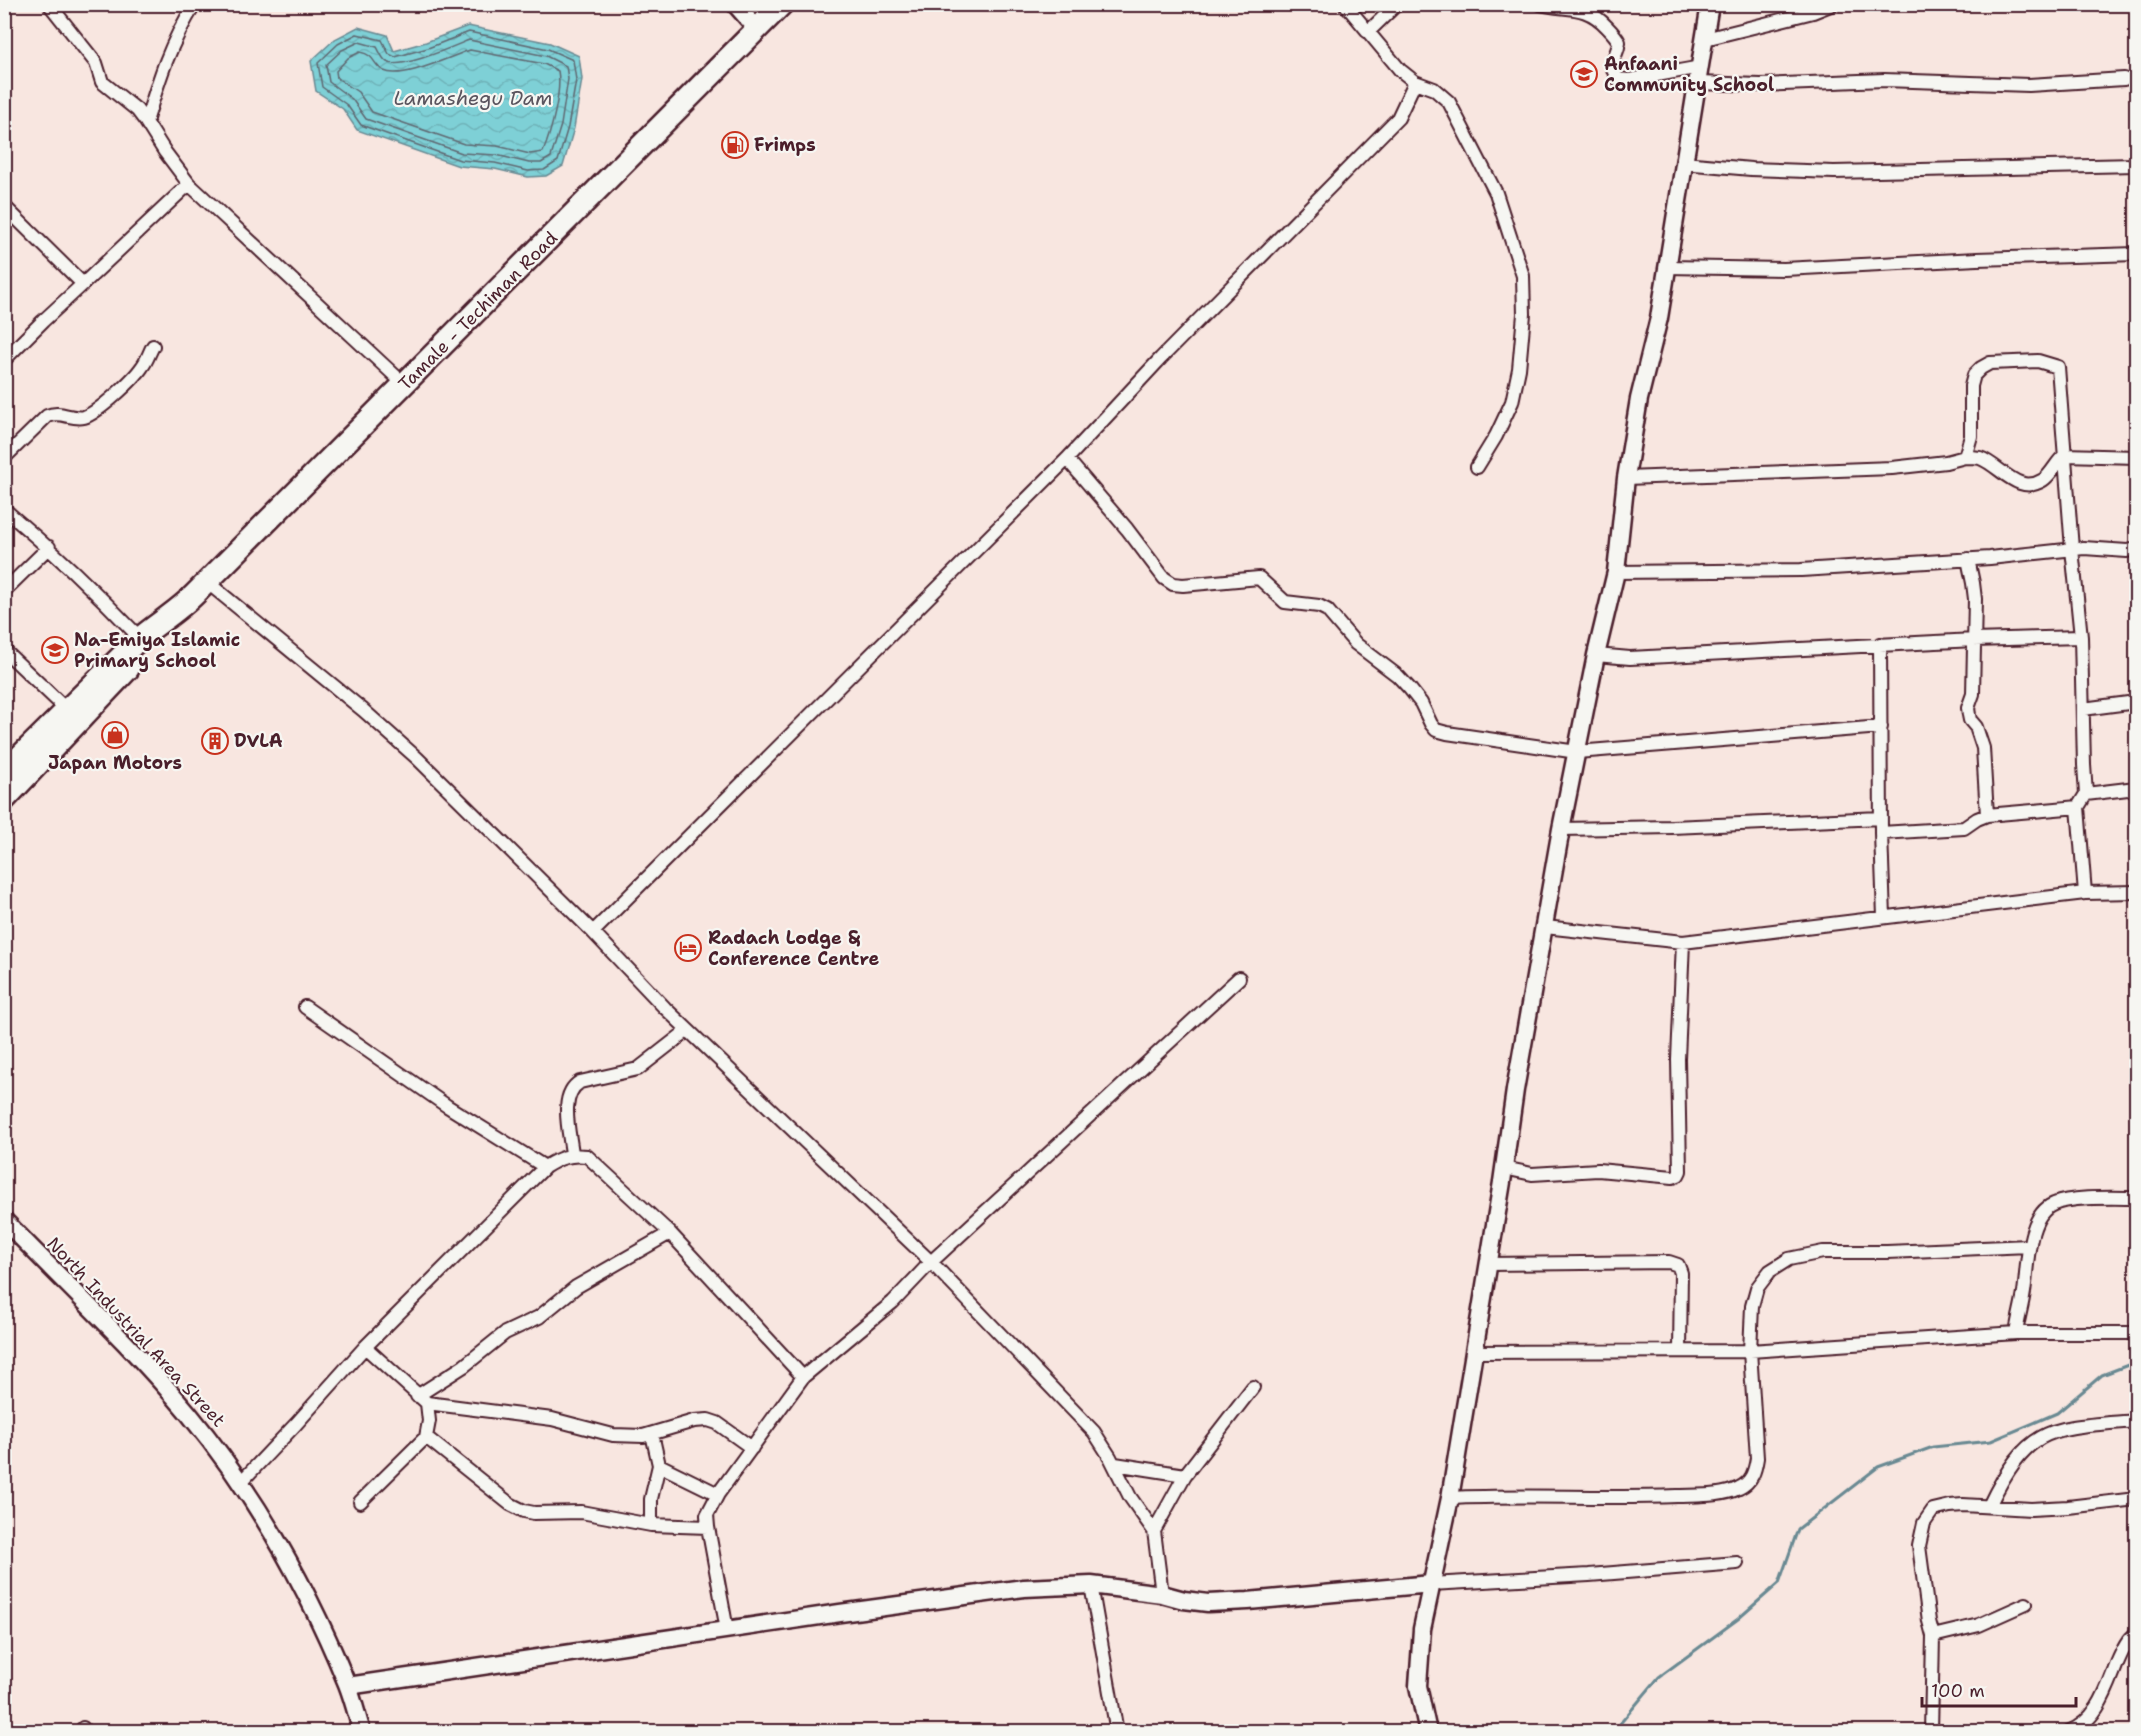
<svg xmlns="http://www.w3.org/2000/svg" width="2141" height="1736" font-family="'Shantell Sans',sans-serif">
  <style>
    .built { fill: #f9dbd3 }
    .water { fill: url(#water-waves); stroke: #698992; stroke-width: 1.5 }
    .lines { fill: none; stroke-linecap: round; stroke-linejoin: round }
    .shore { stroke: #5f666f; stroke-width: 1.5 }
    .stream { stroke: #698992; stroke-width: 3 }
    .street-casing { stroke: #4a1f2b; stroke-width: 16 }
    .secondary-casing { stroke: #4a1f2b; stroke-width: 21 }
    .highway-casing { stroke: #4a1f2b; stroke-width: 26 }
    .street { stroke: #f6f6f2; stroke-width: 12 }
    .secondary { stroke: #f6f6f2; stroke-width: 16 }
    .highway { stroke: #f6f6f2; stroke-width: 21 }
    .labels { text-anchor: middle; stroke-width: 4.5; stroke-linejoin: round; paint-order: stroke }
    .poi-label { font-size: 18px; font-weight: bold; fill: #4a1f2b; stroke: #f6f6f2; text-anchor: start }
    .street-label { font-size: 18px; fill: #4a1f2b; stroke: #f6f6f2 }
    .water-label { font-size: 20px; font-style: italic; fill: #5a545e; stroke: #f6f6f2 }
  </style>
  <defs>
    <pattern id="water-waves" width="16" height="10" patternUnits="userSpaceOnUse" patternTransform="scale(1.5)"><rect width="16" height="10" fill="#7ed0d6"/><path d="M0 5q4-4 8 0t8 0" fill="none" stroke="#6eb2b8"/></pattern>
  </defs>
  <rect width="100%" height="100%" fill="#f8e6e0"/>
  <filter id="ink" filterUnits="userSpaceOnUse"><feTurbulence type="fractalNoise" baseFrequency=".0167" numOctaves="2"/><feDisplacementMap in="SourceGraphic" scale="12" xChannelSelector="R" yChannelSelector="G"/><feConvolveMatrix kernelMatrix="1 2 1 2 8 2 1 2 1" color-interpolation-filters="sRGB"/></filter>
  <g filter="url(#ink)">
    <path class="built" d="M56,640L66,647L54,660L45,652Z"/>
    <path class="water" d="M468,26L550,43L579,56L582,79L574,128L563,166L546,176L528,177L495,169L459,166L357,130L343,109L316,91L311,61L335,39L358,27L387,35L394,51L426,42Z"/>
    <g class="lines">
      <path class="shore" d="M469,32L548,49L573,60L576,80L568,127L558,161L544,170L528,171L495,163L460,160L361,125L347,105L322,87L318,63L338,44L357,34L382,40L389,54L395,57L428,48Z
        M469,40L546,56L566,66L568,79L561,125L551,157L541,163H529L496,155L462,153L366,119L352,99L329,82L326,65L342,50L359,42L377,47C380,52 382,59 387,62C401,70 454,46 469,40Z
        M470,50L544,64L558,71C562,91 551,133 543,152L530,154L497,146L464,144L372,112L358,92L337,78L336,71L348,58L360,52C376,55 372,65 384,71C403,80 451,56 470,50Z"/>
      <path class="stream" d="M1613,1732L1659,1677L1738,1619L1779,1583L1798,1529L1878,1467L1933,1447L1991,1441L2057,1413L2102,1375L2136,1362"/>
      <defs>
        <path id="street" d="M49,4L96,63L102,82L137,110L146,122
          M195,4C170,43 159,79 146,122L165,152L189,184L405,385
          M1540,4C1567,11 1585,3 1607,27C1612,32 1616,36 1619,42C1617,60 1606,61 1618,79L1629,80L1701,67
          M1368,32L1397,4
          M1705,39L1813,12L1833,4
          M1415,82L1434,89L1449,102L1496,193L1523,276L1524,314L1519,369L1512,402L1496,436L1477,467
          M1698,83L1761,85L1884,80L2029,85L2124,79
          M1683,163L1751,169L1834,172L2136,165
          M4,206L83,284L189,184
          M1667,267L1784,269L1977,259L2136,254
          M4,360L43,321L83,284
          M1965,457C1970,457 1975,457 1980,458C2000,465 2018,496 2043,480C2052,474 2056,462 2065,455L2136,457
          M4,458L47,416C60,410 72,420 84,417C98,413 134,379 142,367C147,361 149,353 153,346
          M1067,459L1127,529L1164,578L1173,584L1183,585L1259,578L1285,602L1319,606L1327,610L1356,644L1398,676L1410,689L1421,703L1431,724L1436,730L1447,733L1577,752L1881,727
          M1626,478L1892,468L1946,462L1965,457L1971,436V386L1974,375L1981,368L1990,363L2038,361L2058,367L2072,549L2081,637L2084,765L2086,794L2078,807L2085,893
          M4,509C52,550 97,593 140,638
          M1968,559L1973,583L1975,599L1973,694L1968,708L1969,715L1970,720L1976,727L1983,748L1987,815
          M1616,572L1801,570L1990,558L2084,548L2127,551L2136,549
          M207,582L363,710L417,758L593,932L665,1008L931,1262L1094,1432L1110,1457L1130,1497L1154,1531L1162,1594
          M4,591L49,547
          M1880,644L1881,833L1884,917
          M4,650L67,710
          M1596,655L1630,658L1974,640L2081,637
          M2083,709L2136,702
          M2086,794L2136,788
          M1561,829L1672,827L1881,818
          M1881,833L1964,828L1977,819L1987,815L2078,807
          M1545,927L1683,942L2085,893L2136,892
          M593,932L1067,459L1161,358L1398,118L1415,82L1400,70L1345,4
          M305,1007L447,1106L545,1167
          M572,1154C570,1133 558,1095 580,1082L638,1069L688,1030
          M1504,1168L1532,1174L1598,1170L1673,1177L1678,1175L1680,1171L1678,1059L1683,942
          M1488,1264L1669,1262L1678,1265L1681,1273L1680,1351
          M2016,1333H2136
          M1474,1352L1750,1351L2016,1333C2018,1319 2022,1306 2024,1292C2028,1267 2026,1215 2054,1204C2072,1196 2116,1198 2136,1198
          M417,1396L464,1366L505,1333L539,1317L576,1287L670,1233
          M427,1403L552,1419L613,1435L643,1436L694,1421L708,1420L717,1423L752,1448
          M426,1437L510,1504L524,1511L534,1513L581,1512L651,1525L708,1527
          M1115,1464L1185,1475
          M659,1465L718,1494
          M241,1482L296,1424L365,1347L545,1167C559,1158 569,1154 587,1156L670,1233L803,1377
          M1450,1498C1525,1494 1600,1499 1676,1496C1696,1495 1721,1497 1739,1488C1752,1482 1755,1471 1757,1458L1750,1351L1752,1306L1757,1288L1770,1271L1789,1259L1823,1252H1887L2029,1246
          M360,1502L426,1437L429,1421L427,1403L365,1347
          M1989,1506C2029,1423 2052,1428 2136,1421
          M651,1525V1499L659,1465L652,1434
          M1154,1531L1185,1475L1253,1387
          M1431,1584L1589,1575L1737,1563
          M1091,1585L1117,1732
          M727,1630L708,1527L707,1515L718,1494L803,1377L893,1302L931,1262L1239,978
          M1933,1636L1929,1621L1919,1546L1924,1523L1933,1510L1950,1506L1963,1505L2031,1509L2068,1507L2136,1499
          M82,1732L83,1728
          M1931,1732L1933,1636L1979,1625L2026,1604
          M2068,1732C2098,1721 2107,1688 2118,1661C2123,1650 2127,1640 2136,1634"/>
        <path id="secondary" d="M735,4L757,29
          M4,1220C66,1284 132,1346 189,1414C255,1494 308,1588 347,1684C353,1699 357,1716 362,1732
          M348,1686L840,1613L1024,1588L1091,1585L1162,1594L1184,1600L1208,1603L1248,1601L1431,1584
          M1428,1732L1418,1686L1422,1629L1450,1498L1502,1182L1515,1090L1561,829L1596,655L1616,572L1626,478L1639,399L1659,318L1710,4"/>
        <path id="highway" d="M4,772L140,638C158,623 178,611 195,594L782,4
          M4,800L128,669"/>
      </defs>
      <use href="#street" class="street-casing"/>
      <use href="#secondary" class="secondary-casing"/>
      <use href="#highway" class="highway-casing"/>
      <use href="#street" class="street"/>
      <use href="#secondary" class="secondary"/>
      <use href="#highway" class="highway"/>
    </g>
  </g>
  <defs>
    <symbol id="school-ring" viewBox="-11 -11 22 22"><circle r="9.5" fill="#f6f6f2" stroke="#c8321e" stroke-width="1.5"/><path d="M0-5L7-2L0 1L-7-2ZM-4 1L0 2.5L4 1V4Q0 6-4 4Z" fill="#c8321e"/></symbol>
    <symbol id="fuel-ring" viewBox="-11 -11 22 22"><circle r="9.5" fill="#f6f6f2" stroke="#c8321e" stroke-width="1.5"/><path d="M-5.5-6h7V0h2V4h1.3V-2.5L3-4.5l.8-.8L6-3V5H2.5V1h-1V6h-7ZM-4.2-4.7v3.2H.2V-4.7Z" fill="#c8321e"/></symbol>
    <symbol id="shop-ring" viewBox="-11 -11 22 22"><circle r="9.5" fill="#f6f6f2" stroke="#c8321e" stroke-width="1.5"/><path d="M-5-2.5h2.3a2.7 3.5 0 0 1 5.4 0H5L5.5 6h-11ZM-1.5-2.5h3a1.5 2.3 0 0 0-3 0Z" fill="#c8321e"/></symbol>
    <symbol id="building-ring" viewBox="-11 -11 22 22"><circle r="9.5" fill="#f6f6f2" stroke="#c8321e" stroke-width="1.5"/><path d="M-4-6H4V6H1V3H-1V6H-4ZM-2.5-4.3h1.7v1.8h-1.7ZM.8-4.3h1.7v1.8H.8ZM-2.5-1h1.7V.8h-1.7ZM.8-1h1.7V.8H.8Z" fill="#c8321e"/></symbol>
    <symbol id="hotel-ring" viewBox="-11 -11 22 22"><circle r="9.5" fill="#f6f6f2" stroke="#c8321e" stroke-width="1.5"/><path d="M-6-4.5h1.5V1H6V5H4.5V3h-9V5H-6ZM-4 0a1.8 1.8 0 1 1 3.6 0ZM.5 0V-2.5h3Q6-2.5 6 0Z" fill="#c8321e"/></symbol>
  </defs>
  <g fill-rule="evenodd">
    <use href="#school-ring" x="1569" y="59" width="30" height="30"/>
    <use href="#fuel-ring" x="720" y="130" width="30" height="30"/>
    <use href="#school-ring" x="40" y="635" width="30" height="30"/>
    <use href="#shop-ring" x="100" y="720" width="30" height="30"/>
    <use href="#building-ring" x="200" y="726" width="30" height="30"/>
    <use href="#hotel-ring" x="673" y="933" width="30" height="30"/>
  </g>
  <g class="labels">
    <g class="poi-label">
      <text x="1604" y="70">Anfaani<tspan x="1604" dy="21">Community School</tspan></text>
      <text x="754" y="151">Frimps</text>
      <text x="74" y="646">Na-Emiya Islamic<tspan x="74" dy="21">Primary School</tspan></text>
      <text x="234" y="747">DVLA</text>
      <text x="115" y="769" text-anchor="middle">Japan Motors</text>
      <text x="708" y="944">Radach Lodge &amp;<tspan x="708" dy="21">Conference Centre</tspan></text>
    </g>
    <g class="street-label">
      <text transform="translate(478 311) rotate(-45)" y="6">Tamale - Techiman Road</text>
      <text transform="translate(136 1332) rotate(47)" y="6">North Industrial Area Street</text>
    </g>
    <g class="water-label">
      <text x="473" y="105">Lamashegu Dam</text>
    </g>
  </g>
  <rect width="2141" height="1736" fill="none" stroke="#f6f6f2" stroke-width="24"/>
  <rect x="12" y="12" width="2117" height="1712" fill="none" stroke="#4a1f2b" stroke-width="2" filter="url(#ink)"/>
  <path d="M1922 1697v9h154v-9" fill="none" stroke="#4a1f2b" stroke-width="3"/>
  <text x="1931" y="1697" font-size="18" fill="#4a1f2b" stroke="#f6f6f2" stroke-width="4.5" paint-order="stroke">100 m</text>
</svg>
